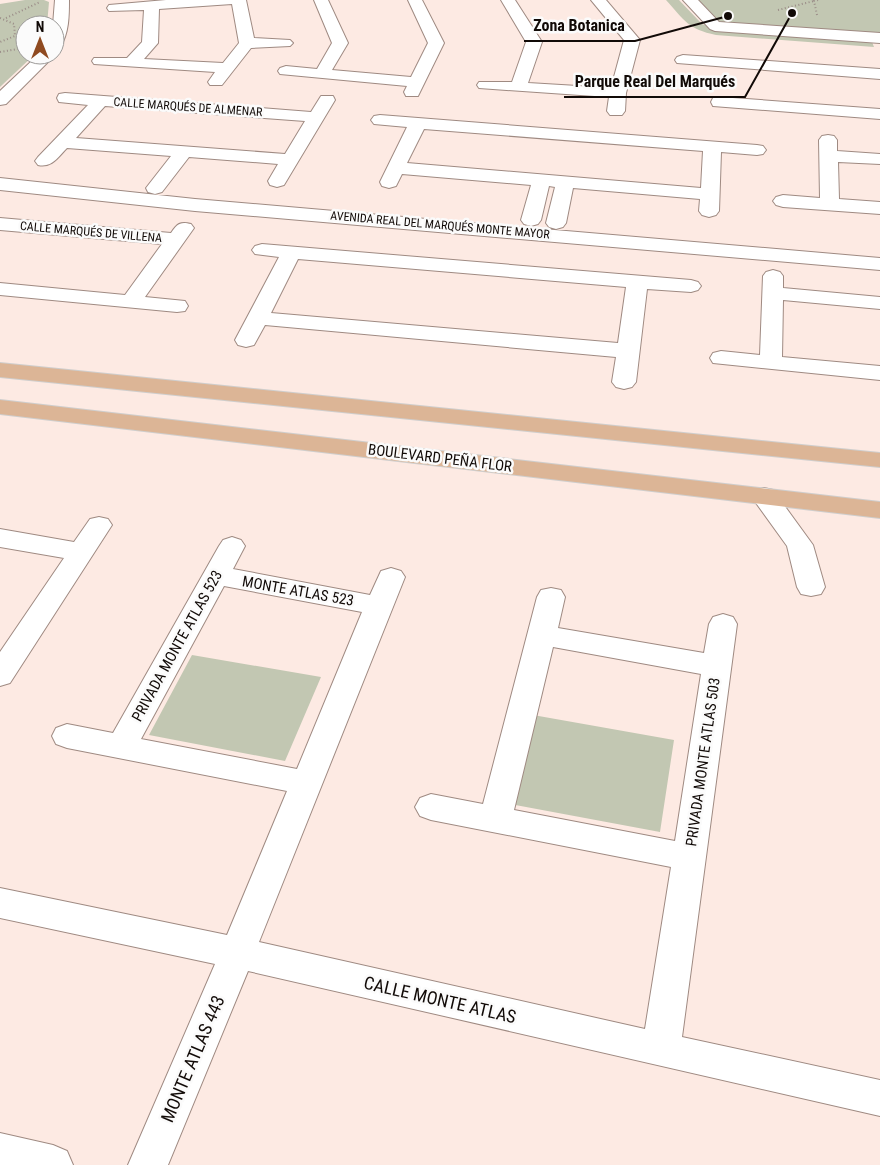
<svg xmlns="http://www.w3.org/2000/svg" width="880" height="1165" font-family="'Roboto Condensed',sans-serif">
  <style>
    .green { fill: #c2c7b2 }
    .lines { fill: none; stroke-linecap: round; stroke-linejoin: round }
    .minor-casing { stroke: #9f8a82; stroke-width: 2 }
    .major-casing { stroke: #cfcecd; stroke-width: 2 }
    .path { stroke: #9a8c87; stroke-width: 2; stroke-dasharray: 1 2.5; stroke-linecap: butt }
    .minor { fill: #fff; fill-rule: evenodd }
    .major { fill: #dcb596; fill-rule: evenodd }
    .labels { text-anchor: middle; stroke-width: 5; stroke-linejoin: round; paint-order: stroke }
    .far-street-label { font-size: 12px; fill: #110a07; stroke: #fbfbfb }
    .street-label { font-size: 15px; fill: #110a07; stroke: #fbfbfb }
    .near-street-label { font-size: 18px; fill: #110a07; stroke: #fbfbfb }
    .leader { fill: none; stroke: #110a07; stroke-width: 2 }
    .callout-dot { fill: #110a07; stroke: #fbfbfb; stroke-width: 2 }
    .callout-label { font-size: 16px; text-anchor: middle; font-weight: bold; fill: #110a07; stroke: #fbfbfb; stroke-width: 5; stroke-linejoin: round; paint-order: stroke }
  </style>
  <rect width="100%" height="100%" fill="#fdeae3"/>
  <path class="green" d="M25,0H44L49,2L47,25H25V55H34L0,87V4Z
    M666,0H679L702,24L727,32L872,42L874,47L716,35C688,29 685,21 666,0Z
    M694,0H880V37L715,26Z
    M192,655L321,677L285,761L149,735Z
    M533,715L674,740L660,832L510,804Z"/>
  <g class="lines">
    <defs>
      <path id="minor" d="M55,0H69C69,15 69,34 60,47L55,49V25H53Z
        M166,0H246L254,38L290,40L293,43L290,46L251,48L222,85H210L208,82L215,72L94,64L92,61L94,58H127L142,42L144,10L109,11L107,8L109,5ZM232,4L239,43L223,63L144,59L158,43L159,9Z
        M314,0H328L348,43L332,70L411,77L428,43L408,0H422L444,43L418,96H406L404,92L407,86L280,74L278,71L280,68L286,66L317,69L332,43Z
        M501,0H515L542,42L528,83L611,88L624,40L591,0H606L640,40L626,93L625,111L622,115H610L607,111L609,97L479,88L477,85L479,82H512L526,42Z
        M683,0H698L719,22L880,33V43L715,31L710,29Z
        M38,55H55L6,104L0,105V91Z
        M683,55L880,69V79L677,63L675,60L677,57Z
        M65,93L311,112L321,96H333L335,100L284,185L277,187L270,185L268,181L278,164L189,157L162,192L155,194L148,192L146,188L171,156L67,148C58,157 52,168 38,165L35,161L38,157L88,105L59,102L57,98L59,94ZM105,106L305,121L285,154L76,138Z
        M719,97L880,109V119L713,106L711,102L713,98Z
        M380,115L757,145L763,146L766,150L763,154L757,155L721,152L719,211L716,215L709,217L702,215L699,211L700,199L573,188L566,223L563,227L556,229L549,227L546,223L555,187L549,186L541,220L538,224L531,226L524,224L521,220L531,185L402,174L396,186L389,188L382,186L380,182L407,127L374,124L371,120L374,116ZM424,129L703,151L701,188L407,163Z
        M828,135L834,136L837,140V151L880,154V164L838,162L839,199L880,202V214L783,207L776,205L773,201L776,197L783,195L820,198L819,140L822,136Z
        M0,178L195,199L880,258V270L195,211L0,190Z
        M0,218L171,233C177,224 180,221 191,224L194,228L145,297L185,301L188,306L185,311L177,312L0,295V283L125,295L162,244L0,230Z
        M262,244L691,280L698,282L701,286L698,290L691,292L647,289L636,382L632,387L624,389L616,387L612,382L616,357L265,325L254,345L246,347L238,345L235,340L279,257L255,254L252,250L255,246ZM298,259L626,287L618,343L271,313Z
        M773,270L780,272L783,276V288L880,297V309L783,300L782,357L880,366V380L713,363L710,358L713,353L721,351L760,355L763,276L766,272Z
        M764,488L773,490L813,545L825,587L821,594L811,596L801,594L797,587L787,546L751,496L755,490Z
        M99,517L108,519L112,525L10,683L0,686V652L64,558L0,547V529L74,542L90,519Z
        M232,537L241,540L245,546L233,569L370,595L381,571L391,568L401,571L405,577L259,942L645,1029L671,867L431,820L420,816L415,807L420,798L431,794L483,804L537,597L541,590L551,588L561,590L565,597L558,628L704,653L709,624L713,617L723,614L733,617L737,624L682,1037L880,1080V1116L248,971L168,1165H128L215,964L0,918V888L227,935L287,791L67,748L56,744L52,736L56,728L67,724L113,733L219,546L223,540ZM224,586L362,612L297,769L141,739ZM553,647L701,674L675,841L514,810Z
        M0,1133L53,1145L67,1151L73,1165H0Z"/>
      <path id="major" d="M0,363L880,453V467L0,377Z
        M0,400L880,502V518L0,414Z"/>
    </defs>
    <use href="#minor" class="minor-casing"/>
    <use href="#major" class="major-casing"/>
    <path class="path" d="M778,10L814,1
      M817,15L814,1L818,0
      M0,18L14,24L15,36L0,42
      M6,18L40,2
      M0,52L24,48"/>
    <use href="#minor" class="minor"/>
    <use href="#major" class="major"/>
  </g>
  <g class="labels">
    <g class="far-street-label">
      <text transform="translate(188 107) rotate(4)" y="4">CALLE MARQUÉS DE ALMENAR</text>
      <text transform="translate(440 225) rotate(5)" y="4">AVENIDA REAL DEL MARQUÉS MONTE MAYOR</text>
      <text transform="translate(91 232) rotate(5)" y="4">CALLE MARQUÉS DE VILLENA</text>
    </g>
    <g class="street-label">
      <text transform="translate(440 458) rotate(7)" y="5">BOULEVARD PEÑA FLOR</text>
      <text transform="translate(298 591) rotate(10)" y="5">MONTE ATLAS 523</text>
      <text transform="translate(177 646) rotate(-61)" y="5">PRIVADA MONTE ATLAS 523</text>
      <text transform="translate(703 762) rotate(-82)" y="5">PRIVADA MONTE ATLAS 503</text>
    </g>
    <g class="near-street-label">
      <text transform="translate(440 1000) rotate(13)" y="6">CALLE MONTE ATLAS</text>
      <text transform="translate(193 1059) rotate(-67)" y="6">MONTE ATLAS 443</text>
    </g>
  </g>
  <path class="leader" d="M728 16L635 41H524M792 13L745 97H564"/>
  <g class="callout-dot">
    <circle cx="728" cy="16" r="5"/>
    <circle cx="792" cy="13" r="5"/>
  </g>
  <g class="callout-label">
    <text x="579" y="31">Zona Botanica</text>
    <text x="655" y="87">Parque Real Del Marqués</text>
  </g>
  <g transform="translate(40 40)"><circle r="24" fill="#fbfbfb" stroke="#9d9b99"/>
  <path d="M0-4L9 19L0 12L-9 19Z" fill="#8f4a20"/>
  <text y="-8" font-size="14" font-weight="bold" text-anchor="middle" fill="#110a07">N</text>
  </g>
</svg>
